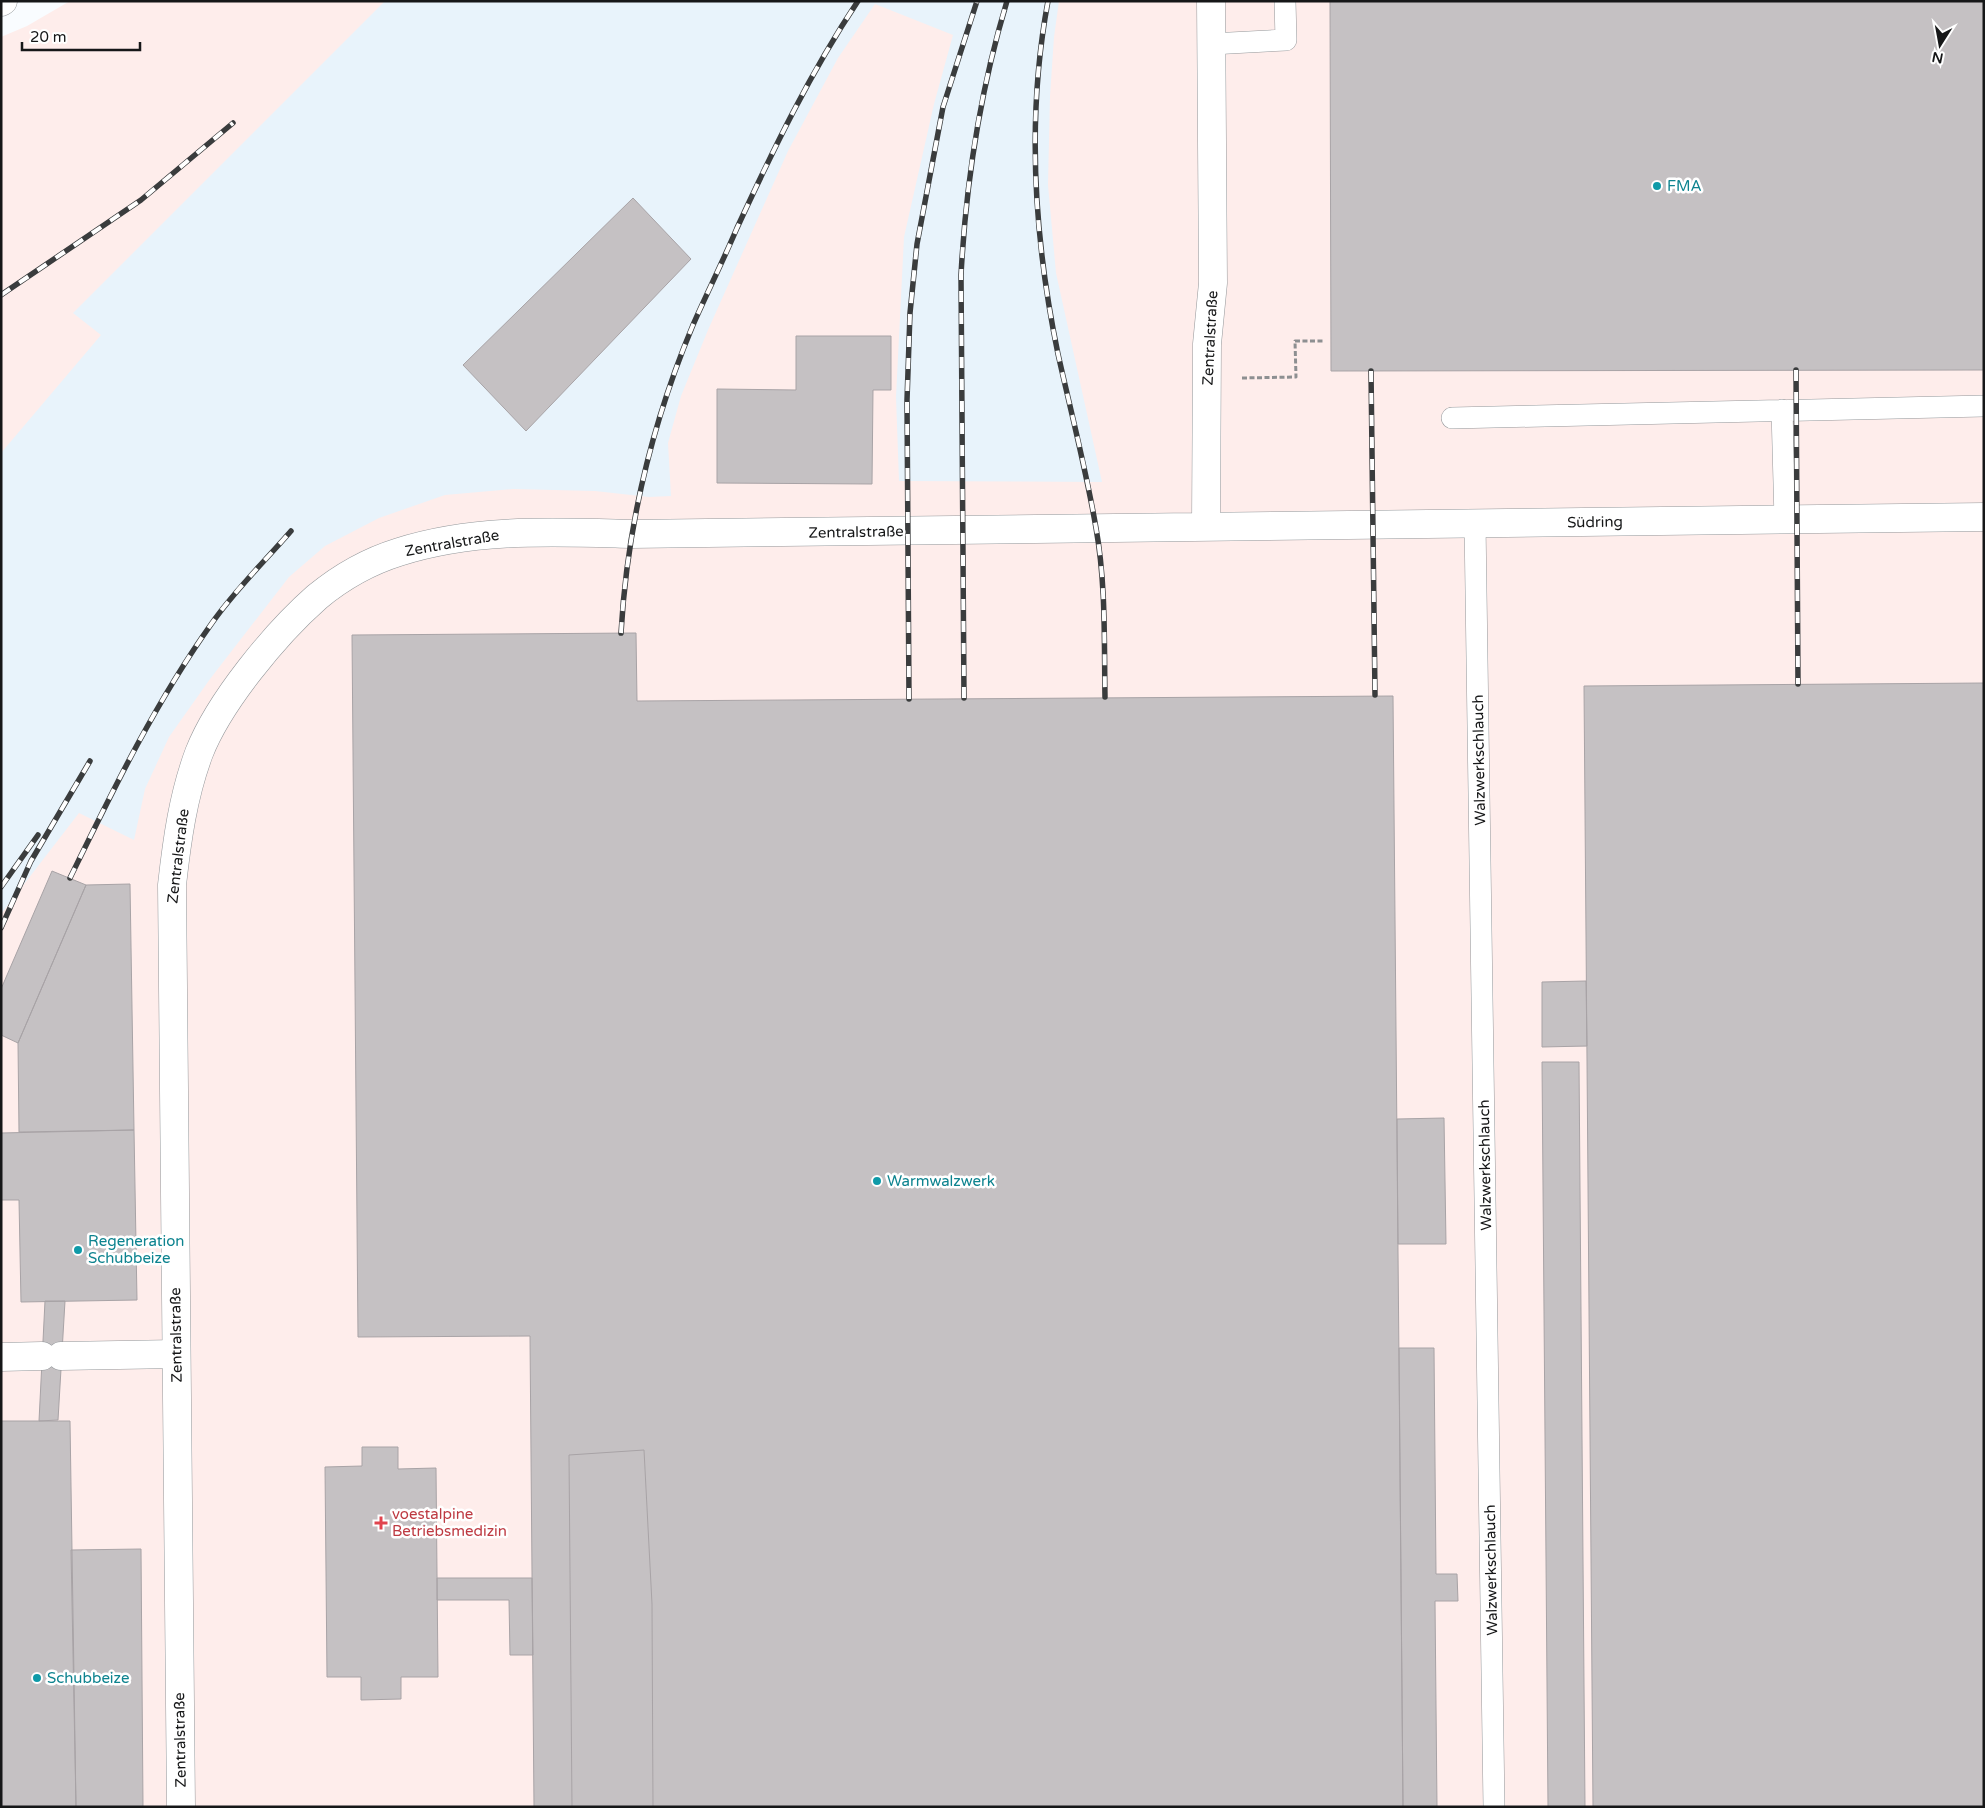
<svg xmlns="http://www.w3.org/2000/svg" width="1985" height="1808" font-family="'Varela Round',sans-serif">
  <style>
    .industrial { fill: #feedeb }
    .built { fill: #e8f3fb }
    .building { fill: #c5c1c3; stroke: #a8a3a6 }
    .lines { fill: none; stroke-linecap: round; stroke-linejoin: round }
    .lane-casing { stroke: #94989b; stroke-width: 22 }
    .street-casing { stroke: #94989b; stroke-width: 29 }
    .path { stroke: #8d8f91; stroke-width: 3; stroke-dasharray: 5 2.5; stroke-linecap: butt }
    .lane { stroke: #fff; stroke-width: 21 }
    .street { stroke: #fff; stroke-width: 28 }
    .rail-casing { stroke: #3a3c3d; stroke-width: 5.5 }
    .rail { stroke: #fff; stroke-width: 4; stroke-dasharray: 11; stroke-linecap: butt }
    .culture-dot { fill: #0f9aa8; stroke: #fff; stroke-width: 2 }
    .health-dot { fill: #e0444e; stroke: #fff; stroke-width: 2 }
    .labels { text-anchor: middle; stroke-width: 5; stroke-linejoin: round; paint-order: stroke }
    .culture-label { font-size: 15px; fill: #0d838f; stroke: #fff; text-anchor: start }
    .street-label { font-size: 15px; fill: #161718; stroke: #fff }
    .health-label { font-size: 15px; fill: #be3a42; stroke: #fff; text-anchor: start }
  </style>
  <rect width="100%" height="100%" fill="#f9fcff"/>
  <path class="industrial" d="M70,1H1984V1807H1V37L27,26Z"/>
  <path class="built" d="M385,1H1059L1054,37L1050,96L1048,185L1056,273L1102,482L899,481L896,397L904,237L934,104L953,35L875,4L838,58L788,151L708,330L681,396L668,443L671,496L649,497L595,491L513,489L445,495L379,518L325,546L289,577L210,679L169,737L145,789L134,840L79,813L1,914V453L101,335L73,313Z"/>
  <path class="building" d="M1330,1H1984V370L1331,371Z
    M633,198L691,259L526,431L463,365Z
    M796,336H891V390H873L872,484L717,483V389L796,390Z
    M636,633L637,701L1393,696L1403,1807H534L530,1336L358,1337L352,635Z
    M1984,683V1807H1593L1584,686Z
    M52,871L86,885L18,1043L1,1035V989Z
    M130,884L134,1130L19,1132L18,1043L86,885Z
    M1586,981L1587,1046L1542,1047V982Z
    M1542,1062H1579L1585,1807H1548Z
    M1444,1118L1446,1244H1398L1397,1119Z
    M134,1130L137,1300L21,1302L19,1200H1V1133Z
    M45,1301H65L58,1420L39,1421Z
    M1399,1348H1434L1436,1574H1457L1458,1601H1435L1437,1807H1403Z
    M1,1421H70L76,1807H1Z
    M362,1447H398V1469L436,1468L438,1677H401V1699L361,1700V1677H327L325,1467L362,1466Z
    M644,1450L652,1604L653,1807H572L569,1455Z
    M141,1549L143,1807H76L71,1550Z
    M437,1578H532L533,1655H510L509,1600H437Z"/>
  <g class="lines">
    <defs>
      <path id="lane" d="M1211,44L1286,40L1285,1
        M1782,410L1785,520
        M1452,418L1984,406
        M1475,523L1494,1807"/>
      <path id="street" d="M1,2L3,1
        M1206,527L1207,344L1213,283L1211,1
        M61,1356L176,1354
        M1,1357L42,1356
        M181,1807L172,885C177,840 183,796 199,753C219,702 275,634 317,597C340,578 370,561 399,552C474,528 553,532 631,534L1984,517"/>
    </defs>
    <use href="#lane" class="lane-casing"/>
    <use href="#street" class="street-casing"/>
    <path class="path" d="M1242,378L1296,377L1295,341H1324"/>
    <use href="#lane" class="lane"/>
    <use href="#street" class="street"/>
    <defs>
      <path id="rail" d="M1048,1C1026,119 1034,238 1058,354C1071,412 1086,469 1096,528C1106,584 1104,641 1105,697
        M1,295L141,200L233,123
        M1796,370L1798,684
        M1371,371L1375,695
        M621,633C627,527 652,423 693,325C707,293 723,261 737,228C773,150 810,73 858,1
        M964,698L961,275C966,181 980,91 1007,1
        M909,699L907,400L910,313L917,244L943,107L977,1
        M70,878C113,790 155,703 212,623C235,590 265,561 291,531
        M1,887L38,835
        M1,928L31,861L90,761"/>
    </defs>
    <use href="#rail" class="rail-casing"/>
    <use href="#rail" class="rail"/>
  </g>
  <g class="culture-dot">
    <circle cx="1657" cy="186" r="5"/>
    <circle cx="877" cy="1181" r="5"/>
    <circle cx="78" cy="1250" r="5"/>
    <circle cx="37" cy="1678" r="5"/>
  </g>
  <path class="health-dot" d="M378.5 1515.5h5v5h5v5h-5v5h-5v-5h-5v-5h5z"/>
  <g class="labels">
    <g class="culture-label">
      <text x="1667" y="191">FMA</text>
      <text x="887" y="1186">Warmwalzwerk</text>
      <text x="88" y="1246">Regeneration<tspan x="88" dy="17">Schubbeize</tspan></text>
      <text x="47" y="1683">Schubbeize</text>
    </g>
    <g class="street-label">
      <text transform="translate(1210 338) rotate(-87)" y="5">Zentralstraße</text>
      <text transform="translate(1595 522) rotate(-1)" y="5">Südring</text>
      <text transform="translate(856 532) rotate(-1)" y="5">Zentralstraße</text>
      <text transform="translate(452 543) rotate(-10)" y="5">Zentralstraße</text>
      <text transform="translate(1479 760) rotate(-91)" y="5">Walzwerkschlauch</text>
      <text transform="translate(178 856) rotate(-83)" y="5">Zentralstraße</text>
      <text transform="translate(1485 1165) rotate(-91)" y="5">Walzwerkschlauch</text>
      <text transform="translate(176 1335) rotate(-91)" y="5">Zentralstraße</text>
      <text transform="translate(1491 1570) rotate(-91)" y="5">Walzwerkschlauch</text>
      <text transform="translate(180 1740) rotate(-91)" y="5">Zentralstraße</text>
    </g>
    <g class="health-label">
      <text x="392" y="1519">voestalpine<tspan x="392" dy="17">Betriebsmedizin</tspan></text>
    </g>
  </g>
  <rect width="1985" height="1808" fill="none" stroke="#161718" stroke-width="5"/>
  <g transform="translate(1940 45) rotate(191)" stroke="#ffffff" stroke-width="4" paint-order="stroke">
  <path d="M0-4L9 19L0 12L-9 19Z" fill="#161718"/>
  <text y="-8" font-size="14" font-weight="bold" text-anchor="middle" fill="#161718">N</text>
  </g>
  <path d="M22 42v8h118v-8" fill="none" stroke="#161718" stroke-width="2.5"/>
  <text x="30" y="42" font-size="15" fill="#161718" stroke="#ffffff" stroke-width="4" paint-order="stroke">20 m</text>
</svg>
